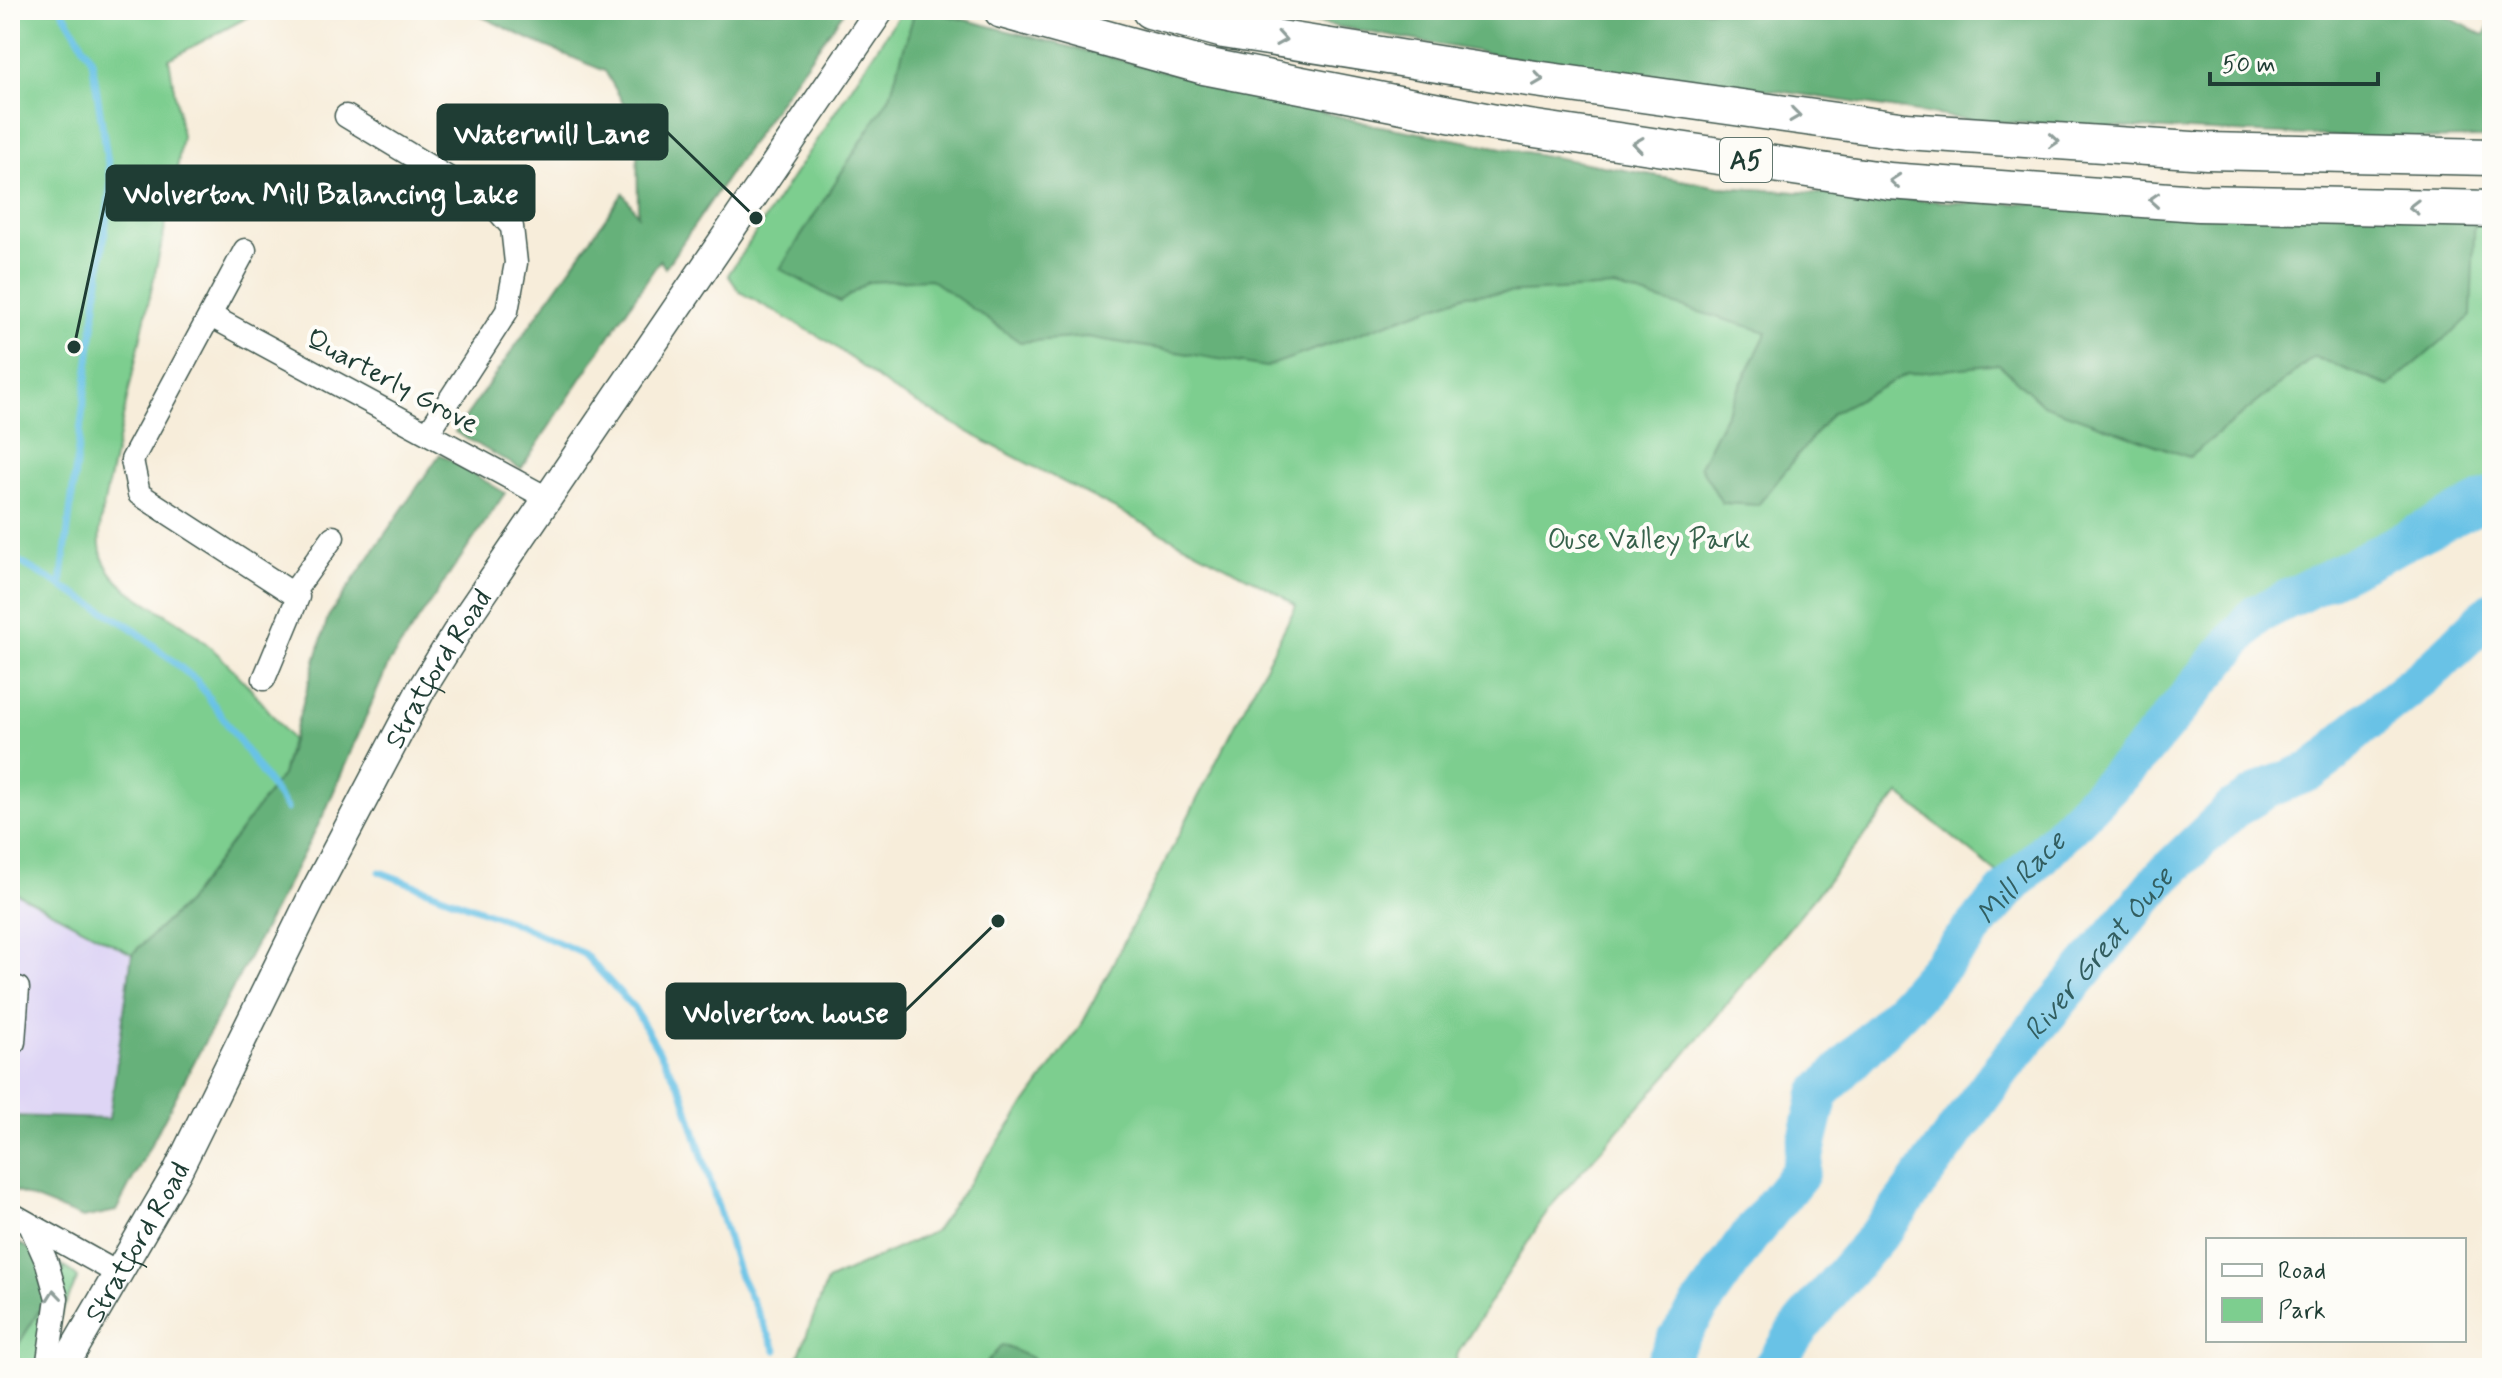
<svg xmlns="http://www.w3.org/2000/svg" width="2502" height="1378" font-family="Mynerve,sans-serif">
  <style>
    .built { fill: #ded5f5 }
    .green { fill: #7dce8f; stroke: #4e8662; stroke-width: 2 }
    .forest { fill: #66b17a; stroke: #427757; stroke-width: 2 }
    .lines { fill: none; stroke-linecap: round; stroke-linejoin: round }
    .stream { stroke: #69c2e6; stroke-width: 7 }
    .river { stroke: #69c2e6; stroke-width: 40 }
    .minor-casing { stroke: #3f574d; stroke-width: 25 }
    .tertiary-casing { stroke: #3f574d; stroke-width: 31 }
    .trunk-casing { stroke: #3f574d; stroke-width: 39 }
    .minor { stroke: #fff; stroke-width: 22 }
    .tertiary { stroke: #fff; stroke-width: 28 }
    .trunk { stroke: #fff; stroke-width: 36 }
    .oneway { stroke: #8f9e9a }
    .labels { text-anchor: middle; stroke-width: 8; stroke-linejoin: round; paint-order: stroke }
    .shield { fill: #fdfcf7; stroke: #62766e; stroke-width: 2 }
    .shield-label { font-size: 26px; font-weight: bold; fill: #1f3d34 }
    .street-label { font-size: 28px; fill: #1f3d34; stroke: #fdfcf7 }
    .park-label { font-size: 28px; fill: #36614b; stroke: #fdfcf7 }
    .water-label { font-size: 30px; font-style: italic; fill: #325e60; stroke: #fdfcf7 }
    .leader { fill: none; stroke: #1f3d34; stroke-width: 3 }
    .callout-dot { fill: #1f3d34; stroke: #fdfcf7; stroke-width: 3 }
    .callout { fill: #1f3d34; stroke: #1f3d34; stroke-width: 3 }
    .callout-label { font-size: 30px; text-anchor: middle; font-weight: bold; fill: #fff }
  </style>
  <rect width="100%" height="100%" fill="#fdfcf7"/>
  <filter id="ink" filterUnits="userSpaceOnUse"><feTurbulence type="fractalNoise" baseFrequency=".0125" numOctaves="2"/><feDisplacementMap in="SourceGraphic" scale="16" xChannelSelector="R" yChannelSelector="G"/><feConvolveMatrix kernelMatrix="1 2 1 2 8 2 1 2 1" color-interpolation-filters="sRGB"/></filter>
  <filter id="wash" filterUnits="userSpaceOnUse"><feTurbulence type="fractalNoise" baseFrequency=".006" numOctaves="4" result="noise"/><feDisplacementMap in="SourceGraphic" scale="32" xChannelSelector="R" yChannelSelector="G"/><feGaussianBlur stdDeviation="1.8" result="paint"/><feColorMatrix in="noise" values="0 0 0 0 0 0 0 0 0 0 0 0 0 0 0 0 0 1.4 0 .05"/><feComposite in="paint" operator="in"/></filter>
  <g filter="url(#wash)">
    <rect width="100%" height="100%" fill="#f7edda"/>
    <path class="built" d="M10,890L132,954L109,1120L10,1116Z"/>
    <path class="green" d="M10,10H261L169,59L182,136L175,183L102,512C100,529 97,545 104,561C119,594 163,609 190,630C230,661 261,700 291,739L282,775L186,903L132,954L10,890Z
      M902,10H928L1369,124L1719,187L1967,203L2492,210V497L2256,615L2142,752L2012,885L1899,794L1685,1055L1550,1207L1458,1353L1454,1368H794L827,1281L935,1231L1082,1024L1296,606L1278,593L990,444L890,388L829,342L740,292L728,275Z
      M66,1267L78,1278L35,1368H10V1358Z"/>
    <path class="forest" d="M468,10H845L792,83L665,268L660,260L521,469L455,432L623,193L638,215L637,127L605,71L533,41Z
      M915,10H926L1369,124L1719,187L1967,203L2475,208L2471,316L2389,386L2314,357L2189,457L2043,405L1999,364L1907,374L1832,413L1758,505L1722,503L1700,466L1767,332L1615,287L1466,295L1266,367L1087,337L1020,342L930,279L868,282L840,302L780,269L890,96Z
      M1243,10H2433L2484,35L2492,20V138L2401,139L1976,121L1779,91L1526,60Z
      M440,454L505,493L389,663L325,812L116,1211L83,1218L10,1189V1116L109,1119L132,954L186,903L282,775L328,617Z
      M10,1239L66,1267L10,1358Z
      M1002,1345L1032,1358L1037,1368H982Z"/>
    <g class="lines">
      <path class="stream" d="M10,556L131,627L197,681L287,809
        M61,585L111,183L92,60L62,10
        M380,872L512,922L584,954L634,1008L682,1091L739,1274L776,1350
        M10,1259L16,1260"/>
      <g class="river">
        <path id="s1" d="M1663,1368L1676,1341L1748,1238L1800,1173L1819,1094L1908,1003L2012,885L2142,752L2256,615L2492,497"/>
        <path id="s2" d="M1772,1368L1802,1324L1893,1217L2002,1068L2163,876L2233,809L2268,788L2311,771L2331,756L2355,731L2436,666L2492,611"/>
      </g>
    </g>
  </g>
  <g filter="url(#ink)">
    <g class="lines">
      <defs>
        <path id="minor" d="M346,116L493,205L512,227L516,263L507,311L428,433
          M245,250L132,460L139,494L298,597L264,679
          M211,316L547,498
          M293,593L333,537
          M10,987L18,988L14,1042H10
          M10,1213L119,1274
          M30,1225L47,1263L57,1298L47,1368"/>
        <g id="tertiary">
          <path id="s3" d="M63,1368L177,1172L315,891L421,690L462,624L880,10"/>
        </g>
        <path id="trunk" d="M1002,10L1204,66L1495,123L1889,181L2198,203L2492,209
          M1150,10L1224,30L1507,75L1906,131L2207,151L2492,157"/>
      </defs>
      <use href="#minor" class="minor-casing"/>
      <use href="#tertiary" class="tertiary-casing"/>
      <use href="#trunk" class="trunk-casing"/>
      <use href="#minor" class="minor"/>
      <use href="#tertiary" class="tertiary"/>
      <use href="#trunk" class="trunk"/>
    </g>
    <defs><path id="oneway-chevron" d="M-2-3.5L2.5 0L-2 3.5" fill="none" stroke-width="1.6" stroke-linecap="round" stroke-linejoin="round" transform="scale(2)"/></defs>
    <g class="oneway">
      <use href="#oneway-chevron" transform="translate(1281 39) rotate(9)"/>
      <use href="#oneway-chevron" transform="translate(1538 79) rotate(8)"/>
      <use href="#oneway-chevron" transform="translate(1795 115) rotate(8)"/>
      <use href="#oneway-chevron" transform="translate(2054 141) rotate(4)"/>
      <use href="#oneway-chevron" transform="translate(1638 144) rotate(-172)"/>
      <use href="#oneway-chevron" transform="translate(1895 181) rotate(-175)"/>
      <use href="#oneway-chevron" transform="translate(2154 200) rotate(-176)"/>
      <use href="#oneway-chevron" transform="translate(2414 207) rotate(-179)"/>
      <use href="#oneway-chevron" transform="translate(54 1295) rotate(-96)"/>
    </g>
  </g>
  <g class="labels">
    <rect class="shield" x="1720" y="138" width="52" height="44" rx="6"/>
    <g class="shield-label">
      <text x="1746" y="169">A5</text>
    </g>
    <g class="street-label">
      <text transform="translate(393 380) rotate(28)" y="10">Quarterly Grove</text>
      <text dy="10" stroke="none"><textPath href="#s3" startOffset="794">Stratford Road</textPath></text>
      <text dy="10" stroke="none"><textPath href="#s3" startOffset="146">Stratford Road</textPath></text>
    </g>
    <g class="park-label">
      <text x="1649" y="548">Ouse Valley Park</text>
    </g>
    <g class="water-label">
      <text dy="10" stroke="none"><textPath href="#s1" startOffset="616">Mill Race</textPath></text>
      <text dy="10" stroke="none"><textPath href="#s2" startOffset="528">River Great Ouse</textPath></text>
    </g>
  </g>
  <path class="leader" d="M756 218L667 132M74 347L107 193M998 921L905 1011"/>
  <g class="callout-dot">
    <circle cx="756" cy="218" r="8"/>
    <circle cx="74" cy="347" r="8"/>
    <circle cx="998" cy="921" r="8"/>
  </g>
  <g class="callout">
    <rect x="438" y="105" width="229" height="54" rx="8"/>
    <rect x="107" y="166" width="427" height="54" rx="8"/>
    <rect x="667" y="984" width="238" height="54" rx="8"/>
  </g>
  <g class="callout-label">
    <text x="552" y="143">Watermill Lane</text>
    <text x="321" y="203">Wolverton Mill Balancing Lake</text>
    <text x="786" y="1022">Wolverton house</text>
  </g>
  <rect width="2502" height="1378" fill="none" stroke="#fdfcf7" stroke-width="40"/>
  <rect x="2206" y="1238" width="260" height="104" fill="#fdfcf7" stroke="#a4b0a9" stroke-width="2"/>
  <rect x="2222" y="1264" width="40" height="12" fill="#ffffff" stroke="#a4b0a9" stroke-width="2"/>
  <text x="2278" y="1278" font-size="24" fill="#1f3d34">Road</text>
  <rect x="2222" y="1298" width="40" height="24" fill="#7dce8f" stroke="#a4b0a9" stroke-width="2"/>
  <text x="2278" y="1318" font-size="24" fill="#1f3d34">Park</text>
  <path d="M2210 72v12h168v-12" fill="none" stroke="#1f3d34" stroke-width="4"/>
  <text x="2222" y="72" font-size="24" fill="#1f3d34" stroke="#fdfcf7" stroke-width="6" paint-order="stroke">50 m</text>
</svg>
